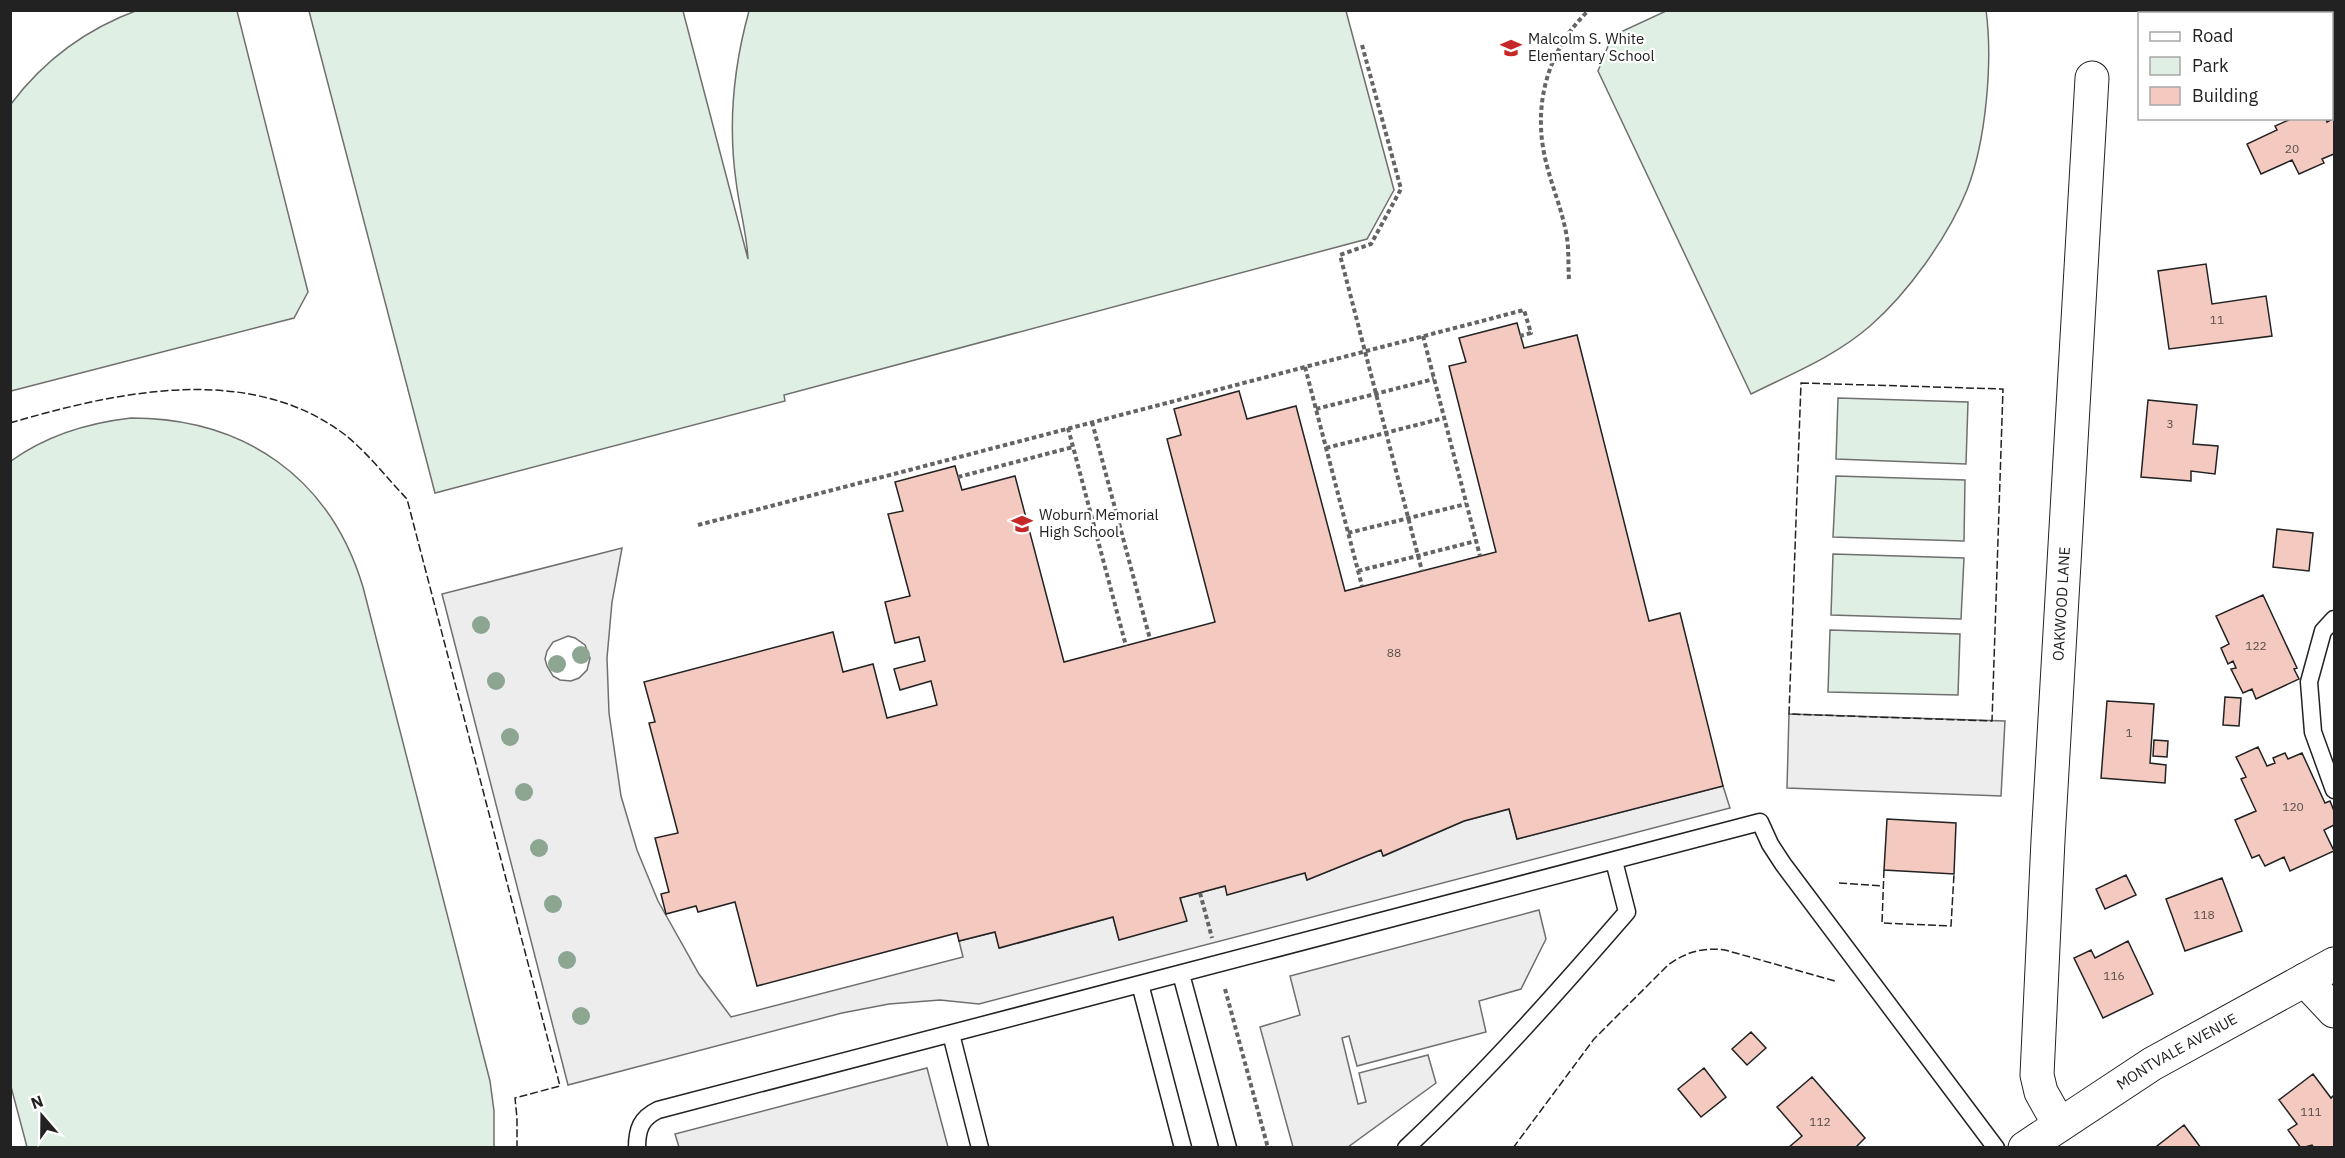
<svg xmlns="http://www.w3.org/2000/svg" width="2345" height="1158" font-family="'IBM Plex Sans',sans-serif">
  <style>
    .green { fill: #e0efe3; stroke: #6f6f6f; stroke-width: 1.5 }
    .parking { fill: #ededed; stroke: #6f6f6f; stroke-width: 1.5; fill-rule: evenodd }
    .building { fill: #f3c9c0; stroke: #222; stroke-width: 1.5 }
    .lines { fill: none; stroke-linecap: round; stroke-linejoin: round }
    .service-casing { stroke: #222; stroke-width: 19 }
    .minor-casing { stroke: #222; stroke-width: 35 }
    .primary-casing { stroke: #222; stroke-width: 35 }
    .path { stroke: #646464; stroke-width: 4; stroke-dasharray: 4.5 3; stroke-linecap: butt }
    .service { stroke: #fff; stroke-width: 16 }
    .minor { stroke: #fff; stroke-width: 33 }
    .primary { stroke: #fff; stroke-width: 33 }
    .fence { stroke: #222; stroke-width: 1.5; stroke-dasharray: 8 3; stroke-linecap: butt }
    .tree { fill: #8da692 }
    .labels { text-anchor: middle; stroke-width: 4.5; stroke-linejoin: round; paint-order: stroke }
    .number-label { font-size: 12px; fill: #564c4a }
    .poi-label { font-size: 15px; fill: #222; stroke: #fff; text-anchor: start }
    .street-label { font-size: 15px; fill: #222; stroke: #fff }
  </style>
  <rect width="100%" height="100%" fill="#fff"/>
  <path class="green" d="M138,10L237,11L308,292L294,318L11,391V104C44,60 86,29 138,10Z
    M1986,10C1993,62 1986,141 1967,190C1948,237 1908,293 1870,326C1836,356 1791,374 1751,394L1598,71L1612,36L1666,11Z
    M309,11H683L748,259C747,234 739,207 736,181C728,124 734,65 749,11H1346L1394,190L1367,239L784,395L785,401L435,493Z
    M1838,398L1968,402L1966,464L1836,459Z
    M131,418C244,418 330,477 363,587L490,1081L494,1111V1147H27L10,1083L11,461C47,435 87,423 131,418Z
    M1836,476L1965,480L1964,541L1833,537Z
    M1833,554L1964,558L1961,619L1831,615Z
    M1830,630L1960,634L1958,695L1828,692Z"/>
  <path class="parking" d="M622,548L612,602L607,658L609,713L621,796L637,850L658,901L699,974L731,1017L963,957L959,941L995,932L1000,948L1113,917L1119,939L1186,920L1180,898L1225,886L1305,873L1307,880L1381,850L1384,856L1464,821L1509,809L1517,839L1723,786L1730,808L979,1004L940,1000L889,1004L842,1013L568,1085L442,594ZM568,636L575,638L585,645L590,658L587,670L579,678L571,681L560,680L553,676L547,666L545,659L547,651L553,642Z
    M1789,714L2005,721L2001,796L1787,788Z
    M1539,910L1546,939L1521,989L1479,1001L1486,1032L1357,1066L1349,1036L1342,1038L1358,1104L1366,1102L1359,1073L1428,1055L1436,1083L1348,1147H1293L1260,1027L1300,1015L1290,976Z
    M927,1068L948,1147H679L675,1134Z"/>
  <path class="building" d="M2334,78V103L2332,97V80Z
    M2293,118H2326L2327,122L2334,118V154L2322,159L2324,163L2299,174L2292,160L2261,174L2247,144L2277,130L2275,126Z
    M2206,264L2212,304L2266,296L2272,336L2169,349L2158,271Z
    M1517,323L1524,348L1577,335L1649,621L1680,613L1723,786L1517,839L1509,809L1464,821L1383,856L1381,850L1307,880L1305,873L1227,895L1225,886L1180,898L1187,921L1119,940L1113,917L999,948L995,932L959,941L957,933L757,986L735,902L698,912L696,906L666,914L661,894L669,892L655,838L678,833L649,723L655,722L644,682L833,632L843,672L873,664L887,718L937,705L931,681L900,690L894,669L925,661L919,637L895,643L885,602L910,596L888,514L903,511L895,482L955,466L962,490L1015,476L1064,662L1215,622L1167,439L1181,435L1174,409L1239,391L1247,419L1296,406L1345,591L1422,571L1496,552L1449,366L1466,362L1459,338Z
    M2148,400L2197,405L2193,444L2218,446L2215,474L2191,471V481L2141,477Z
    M2277,529L2313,533L2309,571L2273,567Z
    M2263,595L2297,668L2294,669L2299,679L2256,699L2252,689L2243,693L2231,669L2236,668L2233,661L2228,664L2221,648L2229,644L2216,616Z
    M2225,697L2241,698L2239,726L2223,725Z
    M2107,701L2154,704L2150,763L2166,765L2165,783L2101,778Z
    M2154,740L2168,741L2167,757L2153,756Z
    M2258,747L2267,766L2275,763L2273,758L2285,753L2288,759L2302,753L2325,803L2330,801L2334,811V825L2324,830L2334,851L2290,871L2284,857L2265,866L2259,855L2252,858L2235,820L2256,811L2241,779L2246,777L2236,757Z
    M1887,819L1956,823L1954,874L1884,870Z
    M2126,875L2136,895L2105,909L2096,889Z
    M2222,878L2242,931L2185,951L2166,899Z
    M2128,941L2153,994L2103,1018L2074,958L2091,950L2095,958Z
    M1751,1032L1766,1048L1747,1065L1732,1049Z
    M1704,1068L1726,1097L1701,1117L1678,1089Z
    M2313,1074L2331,1098L2334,1095V1148H2314L2312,1145L2301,1148L2288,1130L2297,1124L2279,1100Z
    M1812,1077L1865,1138L1855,1148H1788L1802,1136L1777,1107Z
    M2184,1125L2201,1148H2158L2157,1146Z"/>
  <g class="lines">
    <defs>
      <path id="service" d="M2334,619L2323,631L2309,682L2313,732L2334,790
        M1181,974L1228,1148
        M1140,984L1183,1148
        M951,1034L980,1148
        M637,1148C637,1129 641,1118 658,1110L1760,822L1770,844L1783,864L1996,1148
        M1406,1148C1485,1074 1556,994 1627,912L1614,861"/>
      <g id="minor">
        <path d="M2305,980L2334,1011"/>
        <path id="s1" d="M2059,1124L2041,1092L2037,1075L2048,840L2092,78"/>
      </g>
      <g id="primary">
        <path id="s2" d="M2025,1148L2152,1064L2334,964"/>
      </g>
    </defs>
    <use href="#service" class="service-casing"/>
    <use href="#minor" class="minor-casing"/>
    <use href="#primary" class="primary-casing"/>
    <path class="path" d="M1362,45L1401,189L1371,244L1340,255L1422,571
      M1569,279C1568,266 1569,251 1567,238C1563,212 1552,187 1546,162C1532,106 1547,50 1589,10
      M1423,336L1480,556
      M1305,367L1362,586
      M1316,409L1434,379
      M1092,422L1150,639
      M1068,428L1126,646
      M1326,448L1444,418
      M958,477L1073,447
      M698,525L1524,310L1531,333L1520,336
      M1348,533L1466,504
      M1358,571L1476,541
      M1200,893L1212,938
      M1225,989L1268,1148"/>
    <use href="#service" class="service"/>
    <use href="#minor" class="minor"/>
    <use href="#primary" class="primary"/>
    <path class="fence" d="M1801,383L2003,389L1992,721L1789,714Z
      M10,423C116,392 248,362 344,434C367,452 387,478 407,499L560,1086L515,1098L517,1118V1148
      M1884,870L1882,923L1951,926L1954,874
      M1839,883L1883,886
      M1513,1148L1594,1039L1668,965C1686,952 1703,947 1725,950L1835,981"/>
  </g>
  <g class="tree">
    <circle cx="481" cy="625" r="9"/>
    <circle cx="581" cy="655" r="9"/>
    <circle cx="557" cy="664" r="9"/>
    <circle cx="496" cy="681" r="9"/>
    <circle cx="510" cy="737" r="9"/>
    <circle cx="524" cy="792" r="9"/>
    <circle cx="539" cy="848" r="9"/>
    <circle cx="553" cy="904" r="9"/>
    <circle cx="567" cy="960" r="9"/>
    <circle cx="581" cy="1016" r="9"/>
  </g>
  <defs>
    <symbol id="school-bare" viewBox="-9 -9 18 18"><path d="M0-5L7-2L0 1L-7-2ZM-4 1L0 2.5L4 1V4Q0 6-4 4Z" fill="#c62828" stroke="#fff" stroke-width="2.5" paint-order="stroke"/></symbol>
  </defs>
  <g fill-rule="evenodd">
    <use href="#school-bare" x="1496" y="33" width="30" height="30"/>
    <use href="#school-bare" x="1007" y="509" width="30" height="30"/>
  </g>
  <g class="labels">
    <g class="number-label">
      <text x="2292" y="153">20</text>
      <text x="2217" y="324">11</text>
      <text x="2170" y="428">3</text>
      <text x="2256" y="650">122</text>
      <text x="1394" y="657">88</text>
      <text x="2129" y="737">1</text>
      <text x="2293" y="811">120</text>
      <text x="2204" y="919">118</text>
      <text x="2114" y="980">116</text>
      <text x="2311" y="1116">111</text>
      <text x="1820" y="1126">112</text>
    </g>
    <g class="poi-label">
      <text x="1528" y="44">Malcolm S. White<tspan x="1528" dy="17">Elementary School</tspan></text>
      <text x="1039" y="520">Woburn Memorial<tspan x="1039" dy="17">High School</tspan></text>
    </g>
    <g class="street-label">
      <text dy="5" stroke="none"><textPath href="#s1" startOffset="526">OAKWOOD LANE</textPath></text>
      <text dy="5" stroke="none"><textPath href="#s2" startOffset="180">MONTVALE AVENUE</textPath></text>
    </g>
  </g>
  <rect width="2345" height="1158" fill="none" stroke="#222222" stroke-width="24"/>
  <rect x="2138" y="12" width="195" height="108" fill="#ffffff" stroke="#a7a7a7" stroke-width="1.5"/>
  <rect x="2150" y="32" width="30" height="9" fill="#ffffff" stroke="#a7a7a7" stroke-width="1.5"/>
  <text x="2192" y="42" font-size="18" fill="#222222">Road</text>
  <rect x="2150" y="57" width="30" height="18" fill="#e0efe3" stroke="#a7a7a7" stroke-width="1.5"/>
  <text x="2192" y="72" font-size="18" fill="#222222">Park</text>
  <rect x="2150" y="87" width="30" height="18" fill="#f3c9c0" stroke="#a7a7a7" stroke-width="1.5"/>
  <text x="2192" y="102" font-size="18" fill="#222222">Building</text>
  <g transform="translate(42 1116) rotate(340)" stroke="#ffffff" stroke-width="4.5" paint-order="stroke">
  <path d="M0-4.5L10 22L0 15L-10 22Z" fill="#222222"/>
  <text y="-9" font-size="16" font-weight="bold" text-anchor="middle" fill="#222222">N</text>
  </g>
</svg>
